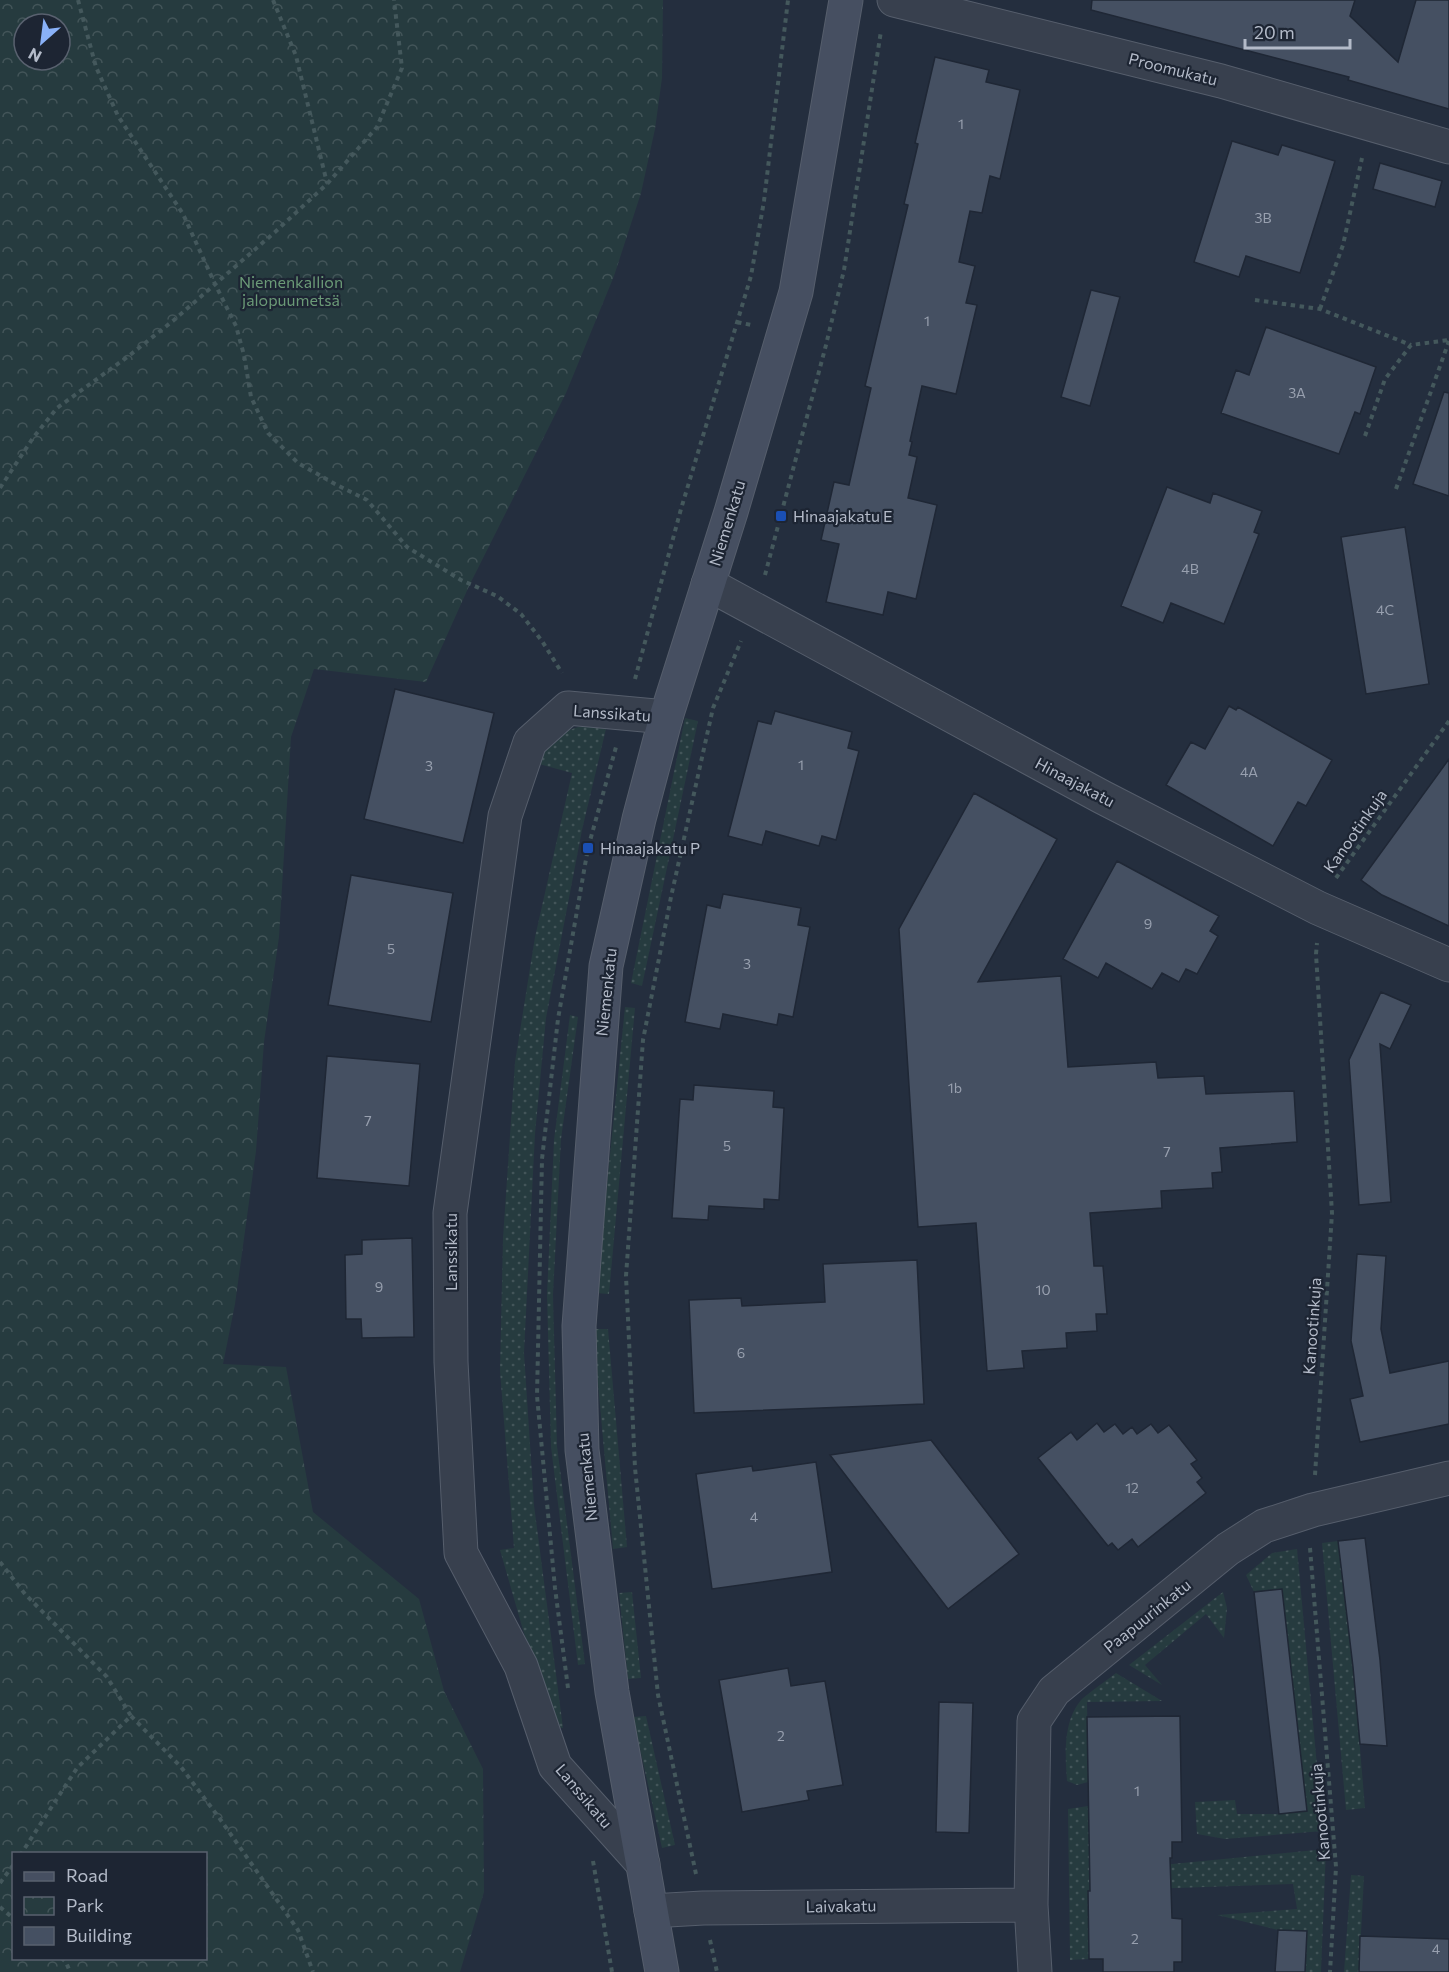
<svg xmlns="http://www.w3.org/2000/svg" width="1449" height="1972" font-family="Commissioner,sans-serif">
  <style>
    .grass { fill: url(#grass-dots) }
    .park { fill: url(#park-crowns); fill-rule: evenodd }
    .building { fill: #455062; stroke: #1f2735; stroke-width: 1.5 }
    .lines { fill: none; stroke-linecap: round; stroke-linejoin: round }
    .street-casing { stroke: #565e6c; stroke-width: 35 }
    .secondary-casing { stroke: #565e6c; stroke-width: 35 }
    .path { stroke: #44585c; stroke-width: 4; stroke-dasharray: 4.5 4.5; stroke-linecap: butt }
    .street { stroke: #38404e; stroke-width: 33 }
    .secondary { stroke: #464f61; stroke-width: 33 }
    .transit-dot { fill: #1a4fb4; stroke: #1d2533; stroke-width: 2 }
    .labels { text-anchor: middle; stroke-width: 4.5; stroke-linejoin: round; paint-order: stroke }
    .number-label { font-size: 14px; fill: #98a0af }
    .street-label { font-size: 16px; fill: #b4bbc9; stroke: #1d2533 }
    .park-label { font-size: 16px; fill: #6b9a77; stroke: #1d2533 }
    .poi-label { font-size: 16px; fill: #b4bbc9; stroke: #1d2533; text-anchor: start }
  </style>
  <defs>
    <pattern id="grass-dots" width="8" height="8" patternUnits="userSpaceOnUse" patternTransform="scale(1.5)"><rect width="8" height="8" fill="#263b3f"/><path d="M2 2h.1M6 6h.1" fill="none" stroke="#435559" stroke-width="1.8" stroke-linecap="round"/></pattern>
    <pattern id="park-crowns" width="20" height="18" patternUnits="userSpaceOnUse" patternTransform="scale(1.5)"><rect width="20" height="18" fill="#263b3f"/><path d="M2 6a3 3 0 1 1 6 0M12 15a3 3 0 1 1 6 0" fill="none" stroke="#435559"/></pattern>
  </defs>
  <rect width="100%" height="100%" fill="#242e3e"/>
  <path class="grass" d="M685,718L698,721L642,986L631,983Z
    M585,725L606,729L582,830L546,1018L535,1134L524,1353L534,1505L563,1728L555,1727L523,1630L500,1550L514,1548L500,1371L503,1238L515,1062L535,937L572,773L539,764C550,737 558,733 585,725Z
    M625,1007L635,1008L609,1294L596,1293Z
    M570,1015L578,1017L561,1139L553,1295L557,1446L585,1664L578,1665L551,1447L547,1295L554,1140Z
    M593,1329H608L627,1547L613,1549Z
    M1338,1541L1352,1654L1365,1808L1346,1810L1322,1543Z
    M1297,1549L1323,1831L1225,1839L1197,1834L1195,1802L1235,1800L1237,1814H1279L1307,1811L1295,1706L1267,1708L1266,1698L1294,1694L1282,1589L1254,1592L1246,1575L1272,1553Z
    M632,1592L641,1678L628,1679L619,1593Z
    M1223,1592L1227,1608L1224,1638L1206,1614L1145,1665L1162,1685L1129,1665Z
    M1116,1673L1162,1701L1087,1702L1088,1782L1077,1785L1067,1781C1065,1754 1063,1720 1082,1699C1092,1690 1105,1682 1116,1673Z
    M646,1716L675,1845L662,1848L633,1717Z
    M1088,1806L1090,1871L1111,1870L1326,1849L1321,1972H1305L1307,1931L1278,1930L1217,1915L1297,1909L1293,1884L1088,1891L1089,1959L1070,1960L1068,1809Z
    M1351,1875L1364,1876L1359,1972H1344Z"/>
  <path class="park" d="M0,0H663L662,78L655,129L641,193L614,276L566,393L470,584L426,682L314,669L291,737L279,937L264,1042L256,1151L235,1304L223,1364L286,1367L313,1512L419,1599L444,1691L483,1769L484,1892L460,1972H0ZM24,24H60V60H24ZM14,1854H206V1958H14Z"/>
  <path class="building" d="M1092,0H1355L1350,16L1398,62L1416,0H1449V109L1348,80L1349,77L1091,10Z
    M935,57L989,70L986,82L1020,90L1000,179L990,176L982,213L970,211L959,262L975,266L966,303L977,305L956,394L922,386L910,441L912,442L909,455L917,457L908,498L937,505L916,599L888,592L883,615L826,602L839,544L821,540L834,482L849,485L871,388L865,386L908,205L904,204L918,144L915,143Z
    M1232,141L1278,155L1282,145L1335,161L1300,273L1246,256L1239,277L1194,262Z
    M1380,163L1442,181L1435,207L1373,189Z
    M1091,290L1120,297L1090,406L1061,397Z
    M1266,327L1376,367L1360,414L1355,412L1339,454L1221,413L1236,370L1249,375Z
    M1444,392L1449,393V496L1413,484Z
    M1167,487L1210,503L1213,493L1262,511L1254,532L1259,534L1224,624L1171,603L1163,623L1121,606Z
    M1405,527L1429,684L1366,694L1341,537Z
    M395,689L494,713L463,843L364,819Z
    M1229,706L1236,710L1238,707L1332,760L1306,806L1298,802L1273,846L1166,785L1191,742L1205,749Z
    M775,711L852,732L848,748L859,751L836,840L822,836L819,846L766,831L762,845L728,836L758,721L771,724Z
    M1449,759V926L1382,895L1361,880Z
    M974,793L1057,839L978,982L1061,976L1068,1067L1156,1062L1158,1078L1204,1076L1206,1094L1294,1091L1297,1142L1220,1148L1222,1172L1212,1173L1213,1188L1161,1191L1162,1208L1090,1213L1094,1266H1103L1107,1314H1096L1097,1331L1066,1333L1067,1348L1022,1351L1024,1368L987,1371L976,1223L918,1227L899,929Z
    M1117,861L1219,916L1210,931L1218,936L1197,974L1186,969L1179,982L1162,973L1152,989L1106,963L1098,978L1063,959Z
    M351,875L453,893L431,1022L328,1005Z
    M723,894L801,908L798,925L810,927L793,1017L779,1014L777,1025L723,1014L720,1029L685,1022L707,905L720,908Z
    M1381,992L1411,1005L1390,1049L1380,1044L1391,1202L1359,1205L1349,1060Z
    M327,1056L420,1064L409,1186L317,1178Z
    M694,1085L774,1091L773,1107L784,1108L779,1200L764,1199V1209L709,1206L708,1220L672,1218L680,1099L693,1100Z
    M412,1238L414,1337L362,1338L361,1319H346L345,1255L362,1254V1240Z
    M1357,1254L1386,1256L1381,1329L1390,1373L1449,1361V1424L1360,1442L1350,1399L1363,1396L1351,1341Z
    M917,1260L924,1404L694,1413L689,1300L741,1298L742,1306L825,1302L823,1264Z
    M1097,1423L1104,1432L1115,1424L1123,1434L1132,1427L1137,1434L1151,1424L1158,1433L1169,1425L1197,1460L1191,1464L1202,1478L1197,1482L1206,1493L1138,1547L1132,1539L1118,1550L1112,1543L1108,1546L1038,1458L1071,1432L1077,1440Z
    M931,1440L1019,1554L948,1609L830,1455Z
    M816,1462L832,1572L712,1589L696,1474L752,1466L753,1471Z
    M1365,1538L1380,1660L1387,1746L1360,1744L1353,1667L1338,1541Z
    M1282,1589L1307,1811L1279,1814L1254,1592Z
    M788,1668L791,1686L825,1681L843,1785L807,1791L809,1800L742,1812L719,1680Z
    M939,1702L973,1703L969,1833L936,1832Z
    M1180,1716L1182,1842H1172V1858H1170L1172,1918L1182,1919V1962H1174V1972H1103V1959H1089L1088,1891H1090L1087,1717Z
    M1278,1930L1307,1931L1305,1972H1275Z
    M1360,1936L1449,1939V1972H1359Z"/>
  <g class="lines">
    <defs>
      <path id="street" d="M894,0L1221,81L1449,147
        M708,584L1102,797L1318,908L1449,965
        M643,1864L555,1766L521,1666L461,1553L451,1362L450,1213L505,816L530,742L568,708L666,717
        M651,1911L703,1908L1031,1905
        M1035,1972L1031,1905L1034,1721L1054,1691L1228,1549L1264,1526L1313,1510L1449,1478"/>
      <path id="secondary" d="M662,1972L612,1692L582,1450L579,1326L606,966L639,819L666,717L731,512L796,292L846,0"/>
    </defs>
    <use href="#street" class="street-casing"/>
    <use href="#secondary" class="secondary-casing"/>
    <path class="path" d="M78,0L96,67L118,116L183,214L215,284L236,326L244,355L251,397L268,433L298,463L335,484L367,500L407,547L461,580L497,596L521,614L542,641L562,673
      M273,0L296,56L327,183
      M1255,300L1320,309L1411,345
      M1320,309L1343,245L1362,158
      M737,322L751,325
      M1365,436L1385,379L1411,345L1449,340
      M0,488L33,438L57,408L130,355L174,320L275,232L327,184L377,127L402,68L394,0
      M1396,489L1449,341
      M765,575L826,345L844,270L881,31
      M635,679L681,509L751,276L764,201L788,0
      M1336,878L1449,721
      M1315,1475L1332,1213L1316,954L1317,943
      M1310,1548L1336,1867L1330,1972
      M0,1562L25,1594L107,1677L131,1716L77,1768L21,1854
      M568,1688L555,1588L537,1396L542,1159L558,1019L588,848L616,747
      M131,1716L181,1767L220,1819L298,1930L313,1972
      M593,1861L612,1972
      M696,1874L658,1695L635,1468L626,1276L643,1040L671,897L713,708L741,641
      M0,1883L14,1864
      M0,1907L14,1919
      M710,1940L717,1972
      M61,1958L66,1962L70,1972"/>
    <use href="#street" class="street"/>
    <use href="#secondary" class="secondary"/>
  </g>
  <g class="transit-dot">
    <rect x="775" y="510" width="12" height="12" rx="3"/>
    <rect x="582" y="842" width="12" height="12" rx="3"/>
  </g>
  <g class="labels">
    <g class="number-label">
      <text x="961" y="129">1</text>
      <text x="1263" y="223">3B</text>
      <text x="927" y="326">1</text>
      <text x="1297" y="398">3A</text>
      <text x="1190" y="574">4B</text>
      <text x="1385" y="615">4C</text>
      <text x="801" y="770">1</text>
      <text x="429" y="771">3</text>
      <text x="1249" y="777">4A</text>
      <text x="1148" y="929">9</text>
      <text x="391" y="954">5</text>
      <text x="747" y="969">3</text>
      <text x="955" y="1093">1b</text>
      <text x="368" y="1126">7</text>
      <text x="727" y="1151">5</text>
      <text x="1167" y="1157">7</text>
      <text x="379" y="1292">9</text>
      <text x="1043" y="1295">10</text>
      <text x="741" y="1358">6</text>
      <text x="1132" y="1493">12</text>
      <text x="754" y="1522">4</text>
      <text x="781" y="1741">2</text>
      <text x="1137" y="1796">1</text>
      <text x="1135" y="1944">2</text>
      <text x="1436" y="1954">4</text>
    </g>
    <g class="street-label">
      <text transform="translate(1173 69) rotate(14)" y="6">Proomukatu</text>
      <text transform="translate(727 523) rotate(-73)" y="6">Niemenkatu</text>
      <text transform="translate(612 713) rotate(4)" y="6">Lanssikatu</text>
      <text transform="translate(1075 782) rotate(28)" y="6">Hinaajakatu</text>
      <text transform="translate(1355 831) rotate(-55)" y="6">Kanootinkuja</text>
      <text transform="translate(606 992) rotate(-84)" y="6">Niemenkatu</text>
      <text transform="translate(451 1252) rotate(-90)" y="6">Lanssikatu</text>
      <text transform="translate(1312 1326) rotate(-86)" y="6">Kanootinkuja</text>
      <text transform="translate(587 1477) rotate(-96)" y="6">Niemenkatu</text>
      <text transform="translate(1147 1616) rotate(-39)" y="6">Paapuurinkatu</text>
      <text transform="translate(584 1796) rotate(50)" y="6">Lanssikatu</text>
      <text transform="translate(1320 1812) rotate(-95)" y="6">Kanootinkuja</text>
      <text transform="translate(841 1906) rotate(-1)" y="6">Laivakatu</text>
    </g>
    <g class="park-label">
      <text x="291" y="288">Niemenkallion<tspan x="291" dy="18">jalopuumetsä</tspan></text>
    </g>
    <g class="poi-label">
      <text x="793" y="522">Hinaajakatu E</text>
      <text x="600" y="854">Hinaajakatu P</text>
    </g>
  </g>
  <rect x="12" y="1852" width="195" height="108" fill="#1d2533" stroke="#59616f" stroke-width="1.5"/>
  <rect x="24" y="1872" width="30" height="9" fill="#464f61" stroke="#59616f" stroke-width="1.5"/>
  <text x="66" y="1882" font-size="18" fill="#b4bbc9">Road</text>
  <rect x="24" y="1897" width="30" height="18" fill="url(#park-crowns)" stroke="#59616f" stroke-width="1.5"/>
  <text x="66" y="1912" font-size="18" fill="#b4bbc9">Park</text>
  <rect x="24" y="1927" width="30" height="18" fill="#455062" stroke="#59616f" stroke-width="1.5"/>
  <text x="66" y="1942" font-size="18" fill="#b4bbc9">Building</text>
  <g transform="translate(42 42) rotate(208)"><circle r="28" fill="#1d2533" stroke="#59616f" stroke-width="1.5"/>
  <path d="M0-4.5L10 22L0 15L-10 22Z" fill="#89b1f8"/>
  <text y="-9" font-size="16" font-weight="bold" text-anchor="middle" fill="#b4bbc9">N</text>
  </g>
  <path d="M1245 39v9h105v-9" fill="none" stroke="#b4bbc9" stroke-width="3"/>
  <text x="1254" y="39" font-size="18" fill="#b4bbc9" stroke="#1d2533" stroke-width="4.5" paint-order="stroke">20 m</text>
</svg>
